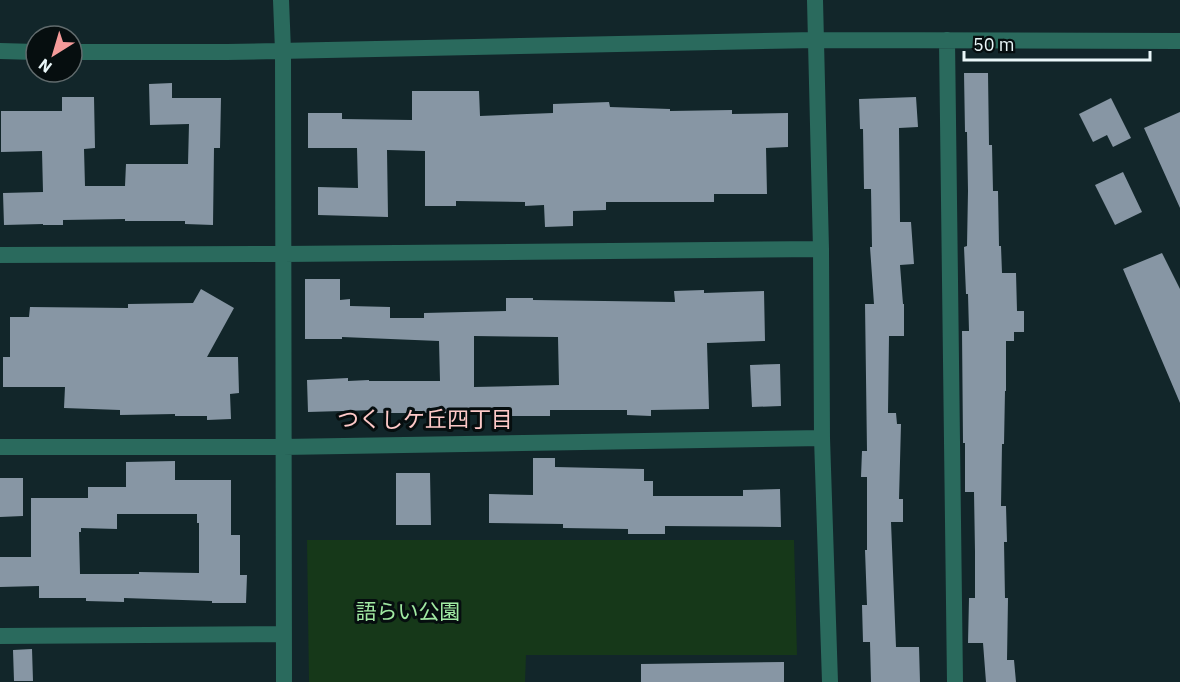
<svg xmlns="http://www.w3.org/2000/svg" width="1180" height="682" font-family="'IBM Plex Sans','Noto Sans JP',sans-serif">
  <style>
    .green { fill: #163819 }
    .building { fill: #8796a4; fill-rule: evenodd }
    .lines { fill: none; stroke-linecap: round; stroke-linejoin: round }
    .minor { stroke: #2a6a5d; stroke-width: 16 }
    .labels { text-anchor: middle; stroke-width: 6; stroke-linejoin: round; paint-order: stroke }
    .park-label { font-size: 21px; fill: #a1eaa3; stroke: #060e0f }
    .neighbourhood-label { font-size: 22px; fill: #fec9c8; stroke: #060e0f }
  </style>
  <rect width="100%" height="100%" fill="#12262a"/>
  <path class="green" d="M307,540H794L797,655H526L525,682H309Z"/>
  <path class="building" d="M964,73H988L989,145H992L993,191H998L999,246H1001L1002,273H1016L1017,311H1024V332H1014V341H1006V391H1005L1004,444H1002L1001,506H1006L1007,542H1004L1005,598H1008L1007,660H1014L1016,682H986L983,643H968L969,598H975V551L974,492H965V443H963L962,331H969L968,294H966L964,247L967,246L968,191L967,132H965Z
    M172,83V98H221L220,148H214L213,225L185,224V221H125V219L63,220V225H43V224L4,225L3,193L43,192L42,151L1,152V111H62V97H94L95,148L84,149L85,186H125L126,164H188L189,124L150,125L149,84Z
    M412,91H479L480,116L553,113V104L609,102L610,107L670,109V111L732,110V114L788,113V147L766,148L767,194H714V202H606V210L573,211V226L545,227L544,205L525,206V202L456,201V206H425V151L387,150L388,217L318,215V187L358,188L357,148H308V113H342V119L412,120Z
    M916,97L918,127L899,128L900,222H911L914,264L900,265L903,304H904V336H889L888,413H896L897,424H901L899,499H903V522H891L896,647H919L920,682H871L870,642H863L862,605H867L865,550H867V477H861L862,451H867L865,304H874L870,247H872L871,189H864L863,129H860L859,99Z
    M1111,98L1131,138L1113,147L1107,135L1093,142L1079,114Z
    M1180,112V208L1144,128Z
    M1123,172L1142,212L1115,225L1095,185Z
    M1162,253L1180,289V403L1123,269Z
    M305,279H340V300L350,299V306L390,307V318H424V313L506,311V298H533V300L675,302L674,291L704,290V293L764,291L765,341L707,343L709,409L651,410V416L627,415V410H550V416H511V411H465V413H376V410L308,412L307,380L348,378V381L369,380V381H440L439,341L342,337V339H305ZM474,336L558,337L559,385L474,387Z
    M201,289L234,308L207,357H238L239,393L230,394L231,419L207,420V416H175V414L120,415V410L64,408L65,387H3V357H10V317H29L30,307L128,308V304L193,303Z
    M780,364L781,406L752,407L750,365Z
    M533,458H555V467L644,469V481H653V496H743V490L780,489L781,527L665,526V534H628V529L563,528V524L489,523V494L533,495Z
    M175,461V480H231V535H240V575H247L246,603H212V601L124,598V602L86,601V598H39V586L0,587V557H31V498H88V487H126V462ZM117,514H197V523H199V573L139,572V574H80L79,532H81V528L117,529Z
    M396,473H430L431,525H396Z
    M0,478H23V516L0,517Z
    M32,649L33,681H14L13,650Z
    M784,662V682H641V664Z"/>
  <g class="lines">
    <path class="minor" d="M281,0L283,51L284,682
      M815,0L821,249L822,438L830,682
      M947,40L955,682
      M0,51L36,52
      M72,52H227L816,40L1180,41
      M0,255L283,254L821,249
      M0,447H283L822,438
      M0,636L283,634"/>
  </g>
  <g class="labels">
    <g class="park-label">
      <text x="408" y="619">語らい公園</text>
    </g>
    <g class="neighbourhood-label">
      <text x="425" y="427">つくしケ丘四丁目</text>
    </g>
  </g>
  <g transform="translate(54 54) rotate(217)"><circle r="28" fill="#060e0f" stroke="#616b6d" stroke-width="1.5"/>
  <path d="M0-4.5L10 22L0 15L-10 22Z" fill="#f59b9a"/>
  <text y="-9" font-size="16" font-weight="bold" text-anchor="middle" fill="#eaf7f9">N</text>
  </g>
  <path d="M964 51v9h186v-9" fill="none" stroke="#eaf7f9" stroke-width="3"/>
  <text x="973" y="51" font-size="18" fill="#eaf7f9" stroke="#060e0f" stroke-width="4.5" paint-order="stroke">50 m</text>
</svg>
